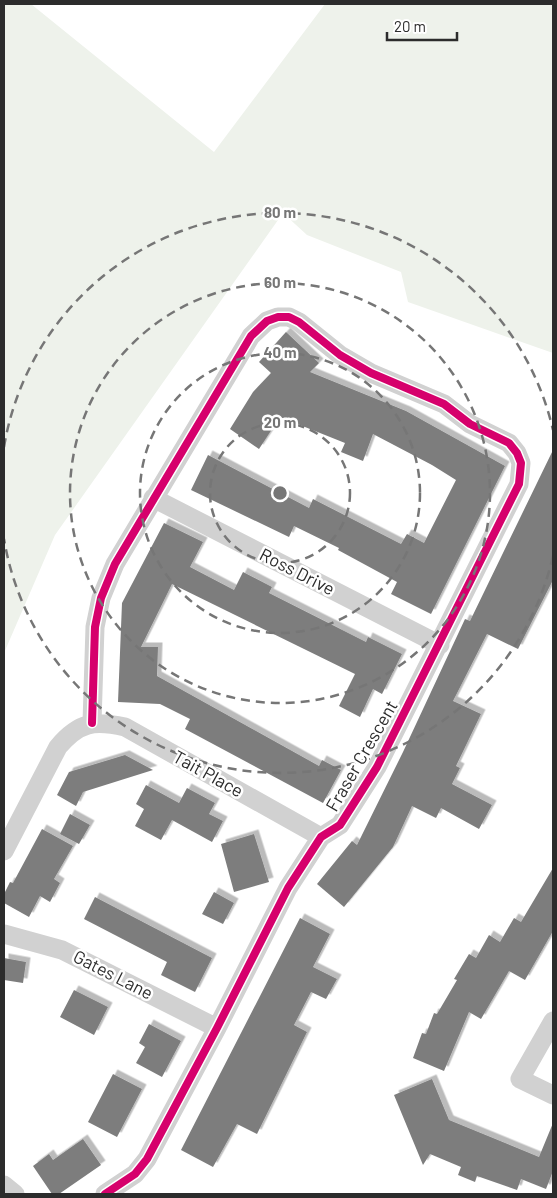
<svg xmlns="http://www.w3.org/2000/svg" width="557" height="1198" font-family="Barlow,sans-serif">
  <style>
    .green { fill: #eef2eb }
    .building { fill: #7d7d7d; filter: url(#shadow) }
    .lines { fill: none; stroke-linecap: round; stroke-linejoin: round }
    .street { stroke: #d1d1d1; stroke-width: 19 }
    .cycleway-casing { stroke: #fff; stroke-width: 11 }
    .cycleway { stroke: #d6006c; stroke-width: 8 }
    .ring { fill: none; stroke: #767676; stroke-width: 2.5; stroke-dasharray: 9 6 }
    .labels { text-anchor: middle; stroke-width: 5; stroke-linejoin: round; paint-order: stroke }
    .street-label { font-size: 18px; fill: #2c2c2c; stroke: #fff }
    .centre { fill: #767676; stroke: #fff; stroke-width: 2.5 }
    .ring-label { font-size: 15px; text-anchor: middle; font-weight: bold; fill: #767676; stroke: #fff; stroke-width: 5; stroke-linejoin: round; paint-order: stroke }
  </style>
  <defs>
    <filter id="shadow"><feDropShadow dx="4.5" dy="-4.5" stdDeviation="0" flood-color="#0004"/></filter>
  </defs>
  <rect width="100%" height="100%" fill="#fff"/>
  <path class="green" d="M4,4H31L214,152L325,4H553V353L408,302L401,272L307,235L283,213L55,535L4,653Z"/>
  <path class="building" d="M286,332L319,363L310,372L406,411L505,466L431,614L391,594L397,582L338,550L339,548L294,526L289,537L191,490L208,455L309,508L313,499L401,544L407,534L424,543L456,480L432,465L373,434L363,461L341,452L345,443L280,417L259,449L230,429L253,392L271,373L259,362Z
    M553,450V580L518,649L487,634L453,701L481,714L456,766L460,768L452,784L492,805L479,829L441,808L436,818L412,806L393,847L344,907L317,884L352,841L357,845L403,752L465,619L470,621Z
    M164,523L203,542L190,567L234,590L243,572L272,587L269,593L366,642L368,637L402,654L382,694L373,689L360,717L339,706L355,674L172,584L141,647H158L157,676L319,766L322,760L341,770L323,803L185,729L190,719L160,704L118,702L122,603Z
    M125,755L153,770L83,792L76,806L57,795L69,772Z
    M146,785L179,803L187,788L215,803L209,814L223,821L212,842L172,820L161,840L135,826L144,809L136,804Z
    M70,814L90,825L79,844L60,834Z
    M42,829L73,846L54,879L60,883L50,902L40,896L29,917L4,903V894L10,882L13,883Z
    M254,834L269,882L234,892L221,844Z
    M553,868V931L525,980L509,971L481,1019L469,1012L444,1071L413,1058L422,1033L426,1034L434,1013L437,1014L457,980L454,979L469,954L476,958L489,935L500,942L514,918L521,922Z
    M214,892L234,903L223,924L202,914Z
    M95,897L212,958L195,992L161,975L167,962L84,919Z
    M300,918L330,934L313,967L337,979L326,999L311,992L294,1025L307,1032L257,1134L237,1124L213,1167L181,1150Z
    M4,958L26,962L23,983L4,980Z
    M74,990L108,1007L94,1035L60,1017Z
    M149,1024L181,1041L162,1077L136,1063L145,1047L139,1043Z
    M113,1074L142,1089L117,1137L88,1122Z
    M432,1079L449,1120L539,1157L553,1123V1171L546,1189L521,1179L517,1190L477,1176L475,1182L458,1175L461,1167L430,1154L423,1165L394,1095Z
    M83,1139L101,1165L59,1194H52L33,1166L49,1154L53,1160Z"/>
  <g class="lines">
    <path class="street" d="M153,498L440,645
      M92,723L95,627L101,598L115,564L251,336L267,321L278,317H289L299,322L340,355L371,373L444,404L470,424L509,443L517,453L521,463L519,484L377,767L340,825L321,837L288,888L217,1028L147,1159L135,1174L105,1194
      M4,851L58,747C79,722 94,720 125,727L321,837
      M4,934L62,950L217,1028
      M553,1021L520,1079L553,1095
      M4,1185L15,1194"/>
    <defs>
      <path id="cycleway" d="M92,723L95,627L101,598L115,564L251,336L267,321L278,317H289L299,322L340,355L371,373L444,404L470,424L509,443L517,453L521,463L519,484L377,767L340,825L321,837L288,888L217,1028L147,1159L135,1174L105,1194"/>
    </defs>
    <use href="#cycleway" class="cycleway-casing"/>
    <use href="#cycleway" class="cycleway"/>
  </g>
  <g class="ring">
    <circle cx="280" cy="493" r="70"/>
    <circle cx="280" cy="493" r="140"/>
    <circle cx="280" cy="493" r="210"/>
    <path d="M553 556A280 280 0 0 1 4 539M4 447A280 280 0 0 1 553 430"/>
  </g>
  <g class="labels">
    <g class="street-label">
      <text transform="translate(297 572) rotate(27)" y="6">Ross Drive</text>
      <text transform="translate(362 756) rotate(-60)" y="6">Fraser Crescent</text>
      <text transform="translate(208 774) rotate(29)" y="6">Tait Place</text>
      <text transform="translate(113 975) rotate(27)" y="6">Gates Lane</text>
    </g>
  </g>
  <circle cx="280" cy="493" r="8" class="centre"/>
  <g class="ring-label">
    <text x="280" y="218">80 m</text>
    <text x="280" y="288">60 m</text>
    <text x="280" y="358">40 m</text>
    <text x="280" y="428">20 m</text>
  </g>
  <rect width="557" height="1198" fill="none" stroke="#2c2c2c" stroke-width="10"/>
  <path d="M387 32v8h70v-8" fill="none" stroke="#2c2c2c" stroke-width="2.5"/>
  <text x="394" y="32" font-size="15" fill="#2c2c2c" stroke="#ffffff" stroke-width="4" paint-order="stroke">20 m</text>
</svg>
